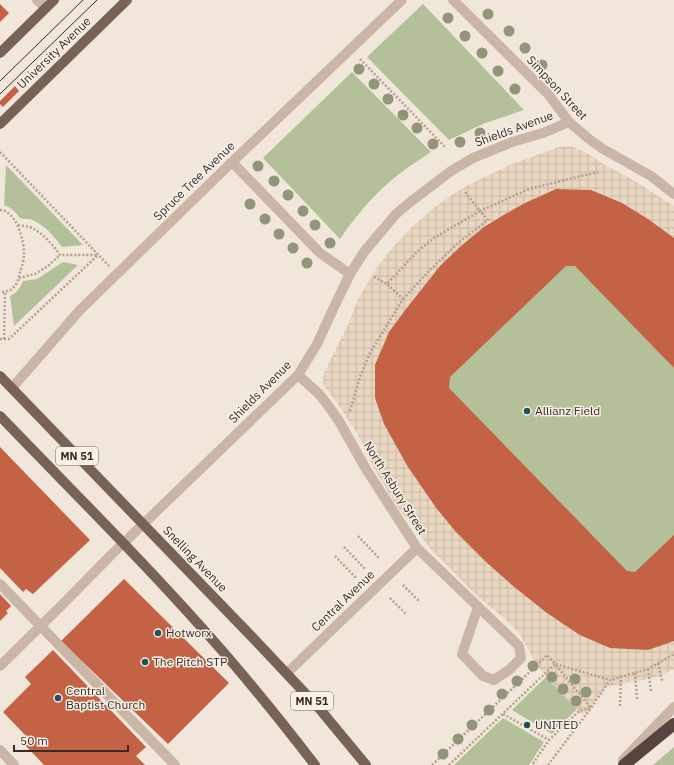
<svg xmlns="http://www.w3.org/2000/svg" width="674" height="765" font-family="'IBM Plex Sans',sans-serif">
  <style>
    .green { fill: #b3c09a }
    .plaza { fill: url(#plaza-grid) }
    .building { fill: #c46245 }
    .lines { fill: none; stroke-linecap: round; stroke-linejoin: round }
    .path { stroke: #b5a090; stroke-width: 2.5; stroke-dasharray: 2 2; stroke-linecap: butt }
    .minor { stroke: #c9b6a6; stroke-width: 10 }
    .major { stroke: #776258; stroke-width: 10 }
    .highway { stroke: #56453e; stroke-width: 12 }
    .tram { stroke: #352b27; stroke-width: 1 }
    .tree { fill: #92957a }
    .poi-dot { fill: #1d5356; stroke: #f9f0e6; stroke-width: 1.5 }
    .labels { text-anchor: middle; stroke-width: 3; stroke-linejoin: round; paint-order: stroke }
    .shield { fill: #f9f0e6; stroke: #706660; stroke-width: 1 }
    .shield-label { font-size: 11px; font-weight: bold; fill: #352b27 }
    .street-label { font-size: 12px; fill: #352b27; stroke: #f9f0e6 }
    .poi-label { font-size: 12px; fill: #352b27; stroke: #f9f0e6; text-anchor: start }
  </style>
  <defs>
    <pattern id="plaza-grid" width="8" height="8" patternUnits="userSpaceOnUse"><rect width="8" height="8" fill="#e9d7c1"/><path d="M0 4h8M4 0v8" fill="none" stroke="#c8b9a6"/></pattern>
  </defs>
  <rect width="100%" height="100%" fill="#f1e6da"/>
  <path class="green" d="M423,4L524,110L485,123L449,140L367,57Z
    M352,72L431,152C424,157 417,161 410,166C382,185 359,211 340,239L263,158Z
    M6,165L83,245L62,247C54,236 44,224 30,219C27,219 23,219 20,218C15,212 12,208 4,205Z
    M556,189L591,190L622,203L648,219L674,238V641L648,650L610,648L579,635L547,613L513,586L485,561L456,532L437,509L408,467L384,424L375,365L389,332L406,309L440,266L461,246L484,227L502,216L525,203Z
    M63,262L78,265L14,326L10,296C17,293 20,288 23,281L37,279Z
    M546,677L577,709L552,734L512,710Z
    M503,718L544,742L529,765H454Z
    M674,747V765H653Z"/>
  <path class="plaza" d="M570,146L585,152L605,165L628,177L674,206V238L648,219L622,203L591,190L556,189L525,203L502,216L484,227L461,246L440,266L406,309L389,332L375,365L384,424L397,447L408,467L437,509L456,532L485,561L513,586L547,613L580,635L610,648L648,650L674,641V670H673L653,678L605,687L587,713L581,714L546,677L535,662L520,634L506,620L473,592L429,547L396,505L375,470L357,433L339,406L323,384L324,373L348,325L358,299L376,269L393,247L412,227L435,207L455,193L470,184L510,165L559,147Z"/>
  <path class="building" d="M0,4L9,13L0,22Z
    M15,86L19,91L3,107L0,104V101Z
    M556,189L591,190L622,203L648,219L674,238V368L575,266H566L450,377L449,388L627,571L635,572L674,535V641L648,650L610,648L580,635L547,613L513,586L485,561L456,532L437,509L408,467L384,424L375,398V365L389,332L406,309L440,266L461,246L484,227L502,216L525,203Z
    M0,447L90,540L33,594L26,589L23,592L0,568Z
    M124,579L229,683L168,744L61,641Z
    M0,594L11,606L6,611L8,613L0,621Z
    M53,650L146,747L136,756L145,765H44L25,745L30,740L3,712L31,684L25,677Z"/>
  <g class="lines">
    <path class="path" d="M360,59L446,148
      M0,152L109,266
      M0,210C2,210 4,210 6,212C18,218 24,241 24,254C24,260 22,266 20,272C19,277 18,283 14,287C11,291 5,292 0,292
      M18,225C22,226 26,226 30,227C43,233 52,244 60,255H97
      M374,277L387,284L417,252L434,238L480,211L465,192
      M19,278L35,274L48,266L60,255
      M403,299L430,270L459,242L488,220L480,211L529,189L569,179L598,172
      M0,339H9L98,255
      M4,339L5,292
      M350,411L360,377L370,353L403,299L387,284
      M358,536L379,558
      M344,547L366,570
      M335,556L357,579
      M403,585L420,602
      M390,598L407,615
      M658,663L662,681
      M648,669L651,691
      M635,673L637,699
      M620,706L621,676
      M503,714L549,740
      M432,765L537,665L547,655L555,664L610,680
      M449,765L555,664L591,708L579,711L549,740L532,765
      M548,765L591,708L610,680L648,669L674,654"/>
    <path class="minor" d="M37,0L46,8
      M453,0L548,94L569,122L589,139L603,149L651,176L674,194
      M232,162L320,253L350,274
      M298,375L318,393L327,404L339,421L366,469L417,548L519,646L521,658L509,670L494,680L483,676L462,654L478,607
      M12,388L80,310L232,162L402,0
      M0,584L175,765
      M0,666L64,603L110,556L298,375L317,344L334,307L350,274L364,252L396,214L409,203L451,171L473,158L512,142L543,133L569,122
      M287,673L417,548
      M0,750L14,765
      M623,760L674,707"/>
    <path class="major" d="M0,53L54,0
      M0,124L127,0
      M0,376L254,639L318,707L366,765
      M0,416C78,497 158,576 231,661C260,695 288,730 315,765"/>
    <path class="highway" d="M624,765L674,724"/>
    <path class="tram" d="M0,81L83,0
      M0,94L97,0"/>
  </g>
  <g class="tree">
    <circle cx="488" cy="14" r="5.5"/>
    <circle cx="448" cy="18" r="5.5"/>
    <circle cx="509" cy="31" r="5.5"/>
    <circle cx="465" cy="36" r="5.5"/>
    <circle cx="525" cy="48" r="5.5"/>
    <circle cx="482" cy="53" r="5.5"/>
    <circle cx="542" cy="65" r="5.5"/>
    <circle cx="359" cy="69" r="5.5"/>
    <circle cx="498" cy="71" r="5.5"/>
    <circle cx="374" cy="84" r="5.5"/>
    <circle cx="515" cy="89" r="5.5"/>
    <circle cx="388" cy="99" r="5.5"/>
    <circle cx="403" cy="115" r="5.5"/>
    <circle cx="417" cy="128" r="5.5"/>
    <circle cx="480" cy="133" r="5.5"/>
    <circle cx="460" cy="142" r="5.5"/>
    <circle cx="433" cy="144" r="5.5"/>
    <circle cx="258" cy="166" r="5.5"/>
    <circle cx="274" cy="181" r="5.5"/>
    <circle cx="288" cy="195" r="5.5"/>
    <circle cx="250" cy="204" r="5.5"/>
    <circle cx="303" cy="211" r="5.5"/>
    <circle cx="265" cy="219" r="5.5"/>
    <circle cx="315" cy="225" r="5.5"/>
    <circle cx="279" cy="234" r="5.5"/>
    <circle cx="330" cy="243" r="5.5"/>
    <circle cx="293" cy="248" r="5.5"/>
    <circle cx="307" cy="263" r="5.5"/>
    <circle cx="533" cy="666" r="5.5"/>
    <circle cx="552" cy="677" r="5.5"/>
    <circle cx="575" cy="679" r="5.5"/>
    <circle cx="517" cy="681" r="5.5"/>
    <circle cx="563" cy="689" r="5.5"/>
    <circle cx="586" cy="692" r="5.5"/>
    <circle cx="502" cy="694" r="5.5"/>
    <circle cx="576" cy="701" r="5.5"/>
    <circle cx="489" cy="710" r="5.5"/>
    <circle cx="472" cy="725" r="5.5"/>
    <circle cx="458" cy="739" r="5.5"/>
    <circle cx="443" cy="754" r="5.5"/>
  </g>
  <g class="poi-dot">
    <circle cx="527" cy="411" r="4"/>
    <circle cx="158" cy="633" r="4"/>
    <circle cx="145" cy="662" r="4"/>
    <circle cx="58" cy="698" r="4"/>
    <circle cx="527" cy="725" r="4"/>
  </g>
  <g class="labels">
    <g class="shield">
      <rect x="56" y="447" width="42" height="18" rx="3"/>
      <rect x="291" y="692" width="42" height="18" rx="3"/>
    </g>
    <g class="shield-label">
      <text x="77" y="460">MN 51</text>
      <text x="312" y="705">MN 51</text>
    </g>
    <g class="street-label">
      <text transform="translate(54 53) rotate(-44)" y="4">University Avenue</text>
      <text transform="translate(557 88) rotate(47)" y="4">Simpson Street</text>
      <text transform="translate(514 129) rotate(-20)" y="4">Shields Avenue</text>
      <text transform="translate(194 181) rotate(-44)" y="4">Spruce Tree Avenue</text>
      <text transform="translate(260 392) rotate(-45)" y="4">Shields Avenue</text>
      <text transform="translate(395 488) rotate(58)" y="4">North Asbury Street</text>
      <text transform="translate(195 559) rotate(46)" y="4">Snelling Avenue</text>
      <text transform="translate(343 601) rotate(-44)" y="4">Central Avenue</text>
    </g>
    <g class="poi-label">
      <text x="535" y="415">Allianz Field</text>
      <text x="166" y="637">Hotworx</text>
      <text x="153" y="666">The Pitch STP</text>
      <text x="66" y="695">Central<tspan x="66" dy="14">Baptist Church</tspan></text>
      <text x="535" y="729">UNITED</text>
    </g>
  </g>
  <path d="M14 745v6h114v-6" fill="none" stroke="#352b27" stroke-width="2"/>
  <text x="20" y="745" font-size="12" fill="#352b27" stroke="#f9f0e6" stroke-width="3" paint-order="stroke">50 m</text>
</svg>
